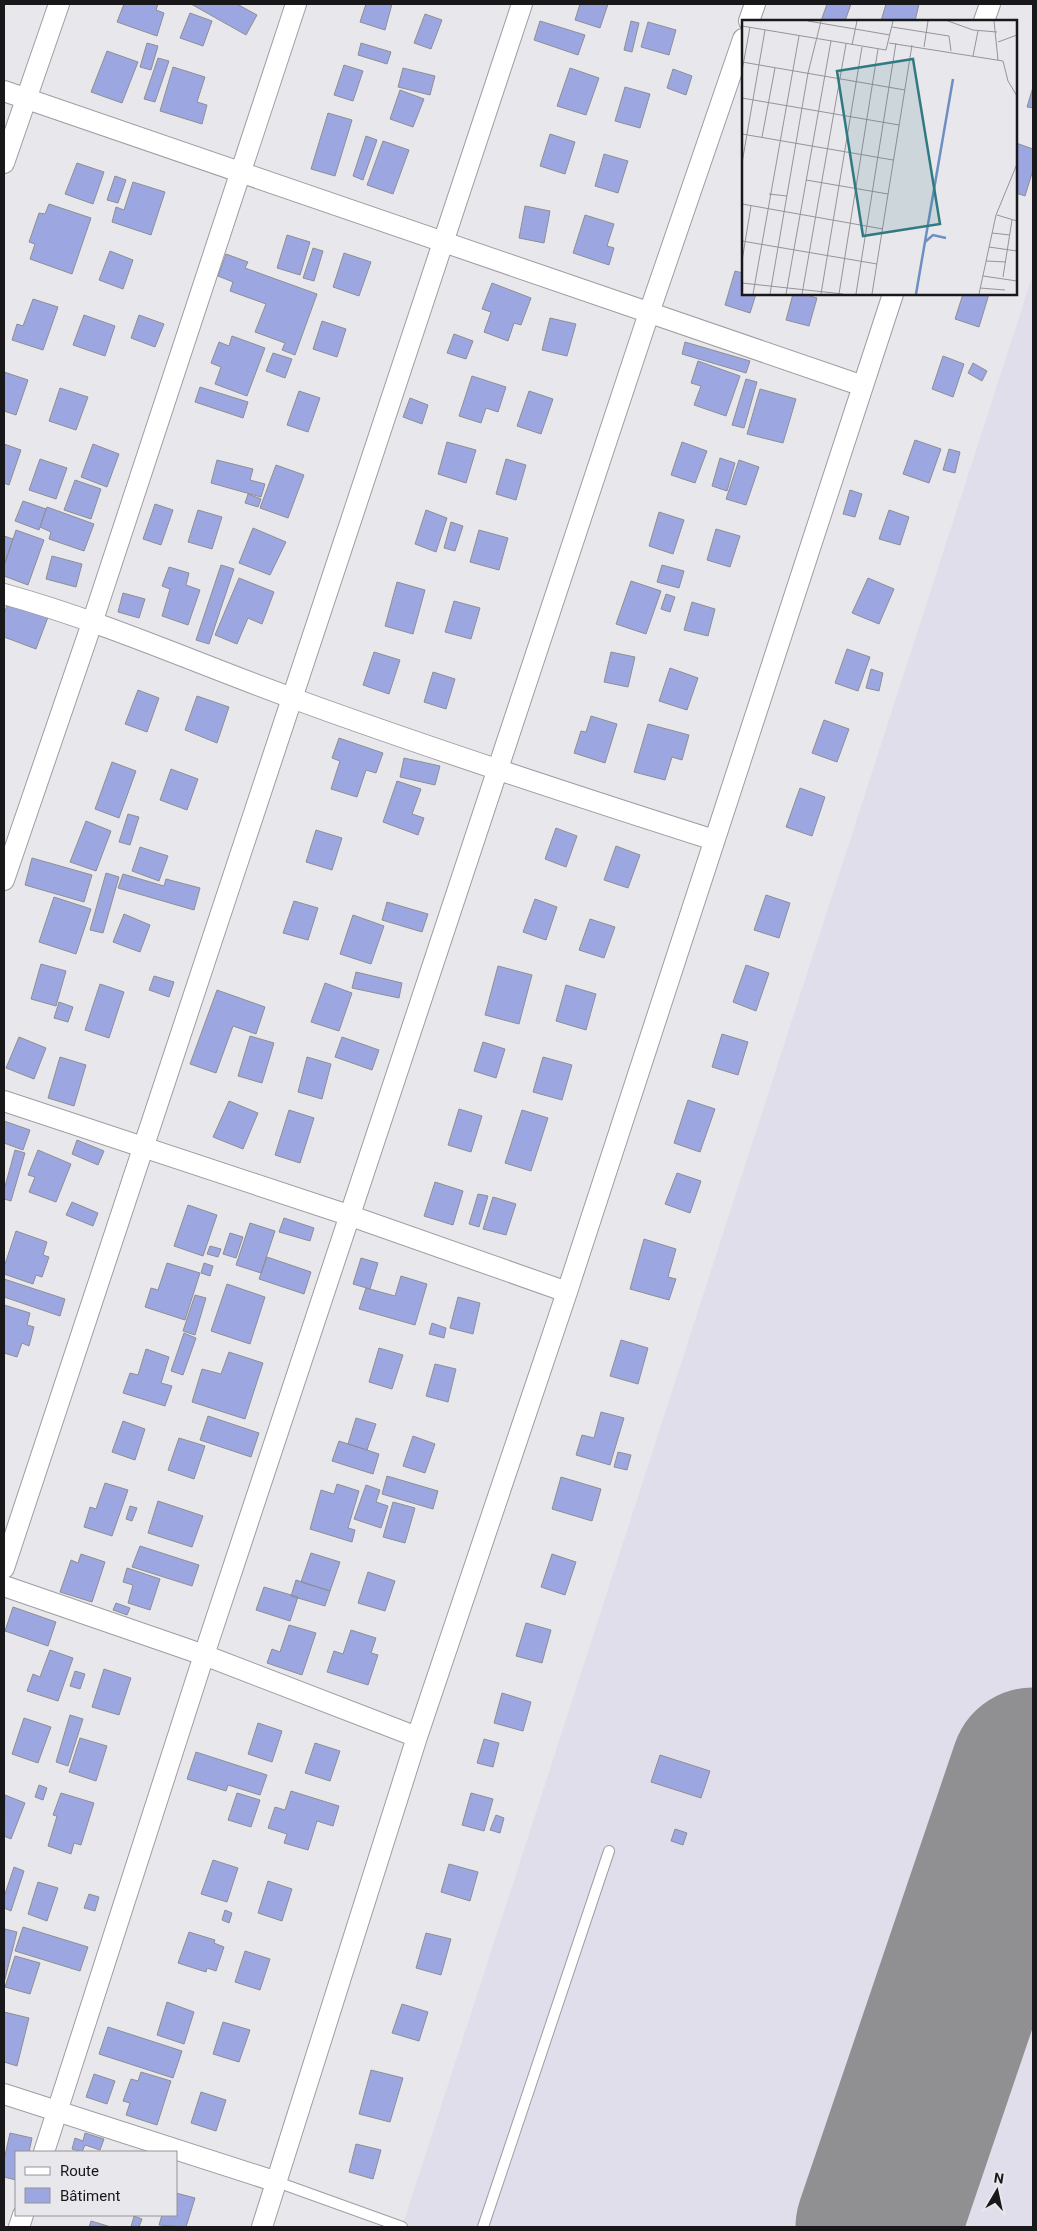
<svg xmlns="http://www.w3.org/2000/svg" width="1037" height="2231" font-family="Roboto,sans-serif">
  <style>
    .built { fill: #e0deeb }
    .lines { fill: none; stroke-linecap: round; stroke-linejoin: round }
    .taxiway { stroke: #909093; stroke-width: 66 }
    .runway { stroke: #909093; stroke-width: 165 }
    .building { fill: #9ca6e0; stroke: #8e8f94 }
    .lane-casing { stroke: #9e9da2; stroke-width: 12 }
    .street-casing { stroke: #9e9da2; stroke-width: 22 }
    .lane { stroke: #fff; stroke-width: 10 }
    .street { stroke: #fff; stroke-width: 20 }
    .inset-river { fill: none; stroke: #6d8fc1; stroke-width: 2.5 }
    .inset-road { fill: none; stroke: #959498; stroke-width: 1 }
    .view { fill: #327a81; fill-opacity: 0.15; stroke: #327a81; stroke-width: 2.5 }
    .inset-edge { fill: none; stroke: #18181a; stroke-width: 2.5 }
  </style>
  <rect width="100%" height="100%" fill="#e8e7ec"/>
  <path class="built" d="M1033,274V2227H402Z"/>
  <g class="lines">
    <path class="taxiway" d="M883,2227L884,2210"/>
    <path class="runway" d="M878,2227L1033,1770"/>
  </g>
  <path class="building" d="M124,4H158L156,10L164,13L157,36L117,22Z
    M191,4H237L257,15L246,35Z
    M366,4H392L385,30L360,22Z
    M580,4H608L600,28L575,20Z
    M827,4H851L845,21H821Z
    M886,4H919L915,21H881Z
    M190,13L212,21L203,46L180,38Z
    M425,14L442,20L431,49L414,43Z
    M540,21L585,35L578,55L534,40Z
    M631,21L639,23L632,52L624,50Z
    M648,22L676,30L669,55L641,47Z
    M147,43L158,46L151,70L140,67Z
    M361,43L391,52L387,64L358,55Z
    M107,51L138,62L122,103L91,92Z
    M158,58L169,61L155,102L144,99Z
    M344,65L363,71L353,101L334,95Z
    M173,67L205,77L197,102L207,105L202,124L160,111Z
    M403,68L435,76L430,95L398,87Z
    M570,68L599,78L586,115L557,106Z
    M673,69L692,76L686,95L667,88Z
    M625,87L650,94L640,128L615,121Z
    M1033,87V108L1027,107Z
    M400,90L424,99L413,127L390,119Z
    M328,113L352,120L335,176L311,169Z
    M550,134L575,142L565,174L540,166Z
    M366,136L377,140L363,180L353,176Z
    M383,141L409,150L393,194L367,185Z
    M1016,143L1033,149V170L1025,196L1016,193Z
    M604,154L628,161L618,193L595,186Z
    M77,163L104,172L93,204L65,194Z
    M115,176L126,180L118,203L107,200Z
    M133,182L165,192L151,235L112,222L116,207L124,210Z
    M49,204L91,218L72,274L30,259L35,244L29,242L39,213L45,214Z
    M525,206L550,211L544,243L519,238Z
    M585,215L614,224L607,246L614,248L609,265L573,253Z
    M287,235L310,242L300,275L277,268Z
    M313,248L323,251L314,281L303,278Z
    M110,251L133,260L123,289L99,280Z
    M344,253L371,262L359,296L333,287Z
    M226,254L248,262L245,268L317,294L295,355L282,350L285,343L255,332L266,304L230,291L233,282L218,276Z
    M735,271L743,273V294H756L750,313L725,305Z
    M492,283L531,298L521,325L514,323L508,341L484,332L491,312L482,309Z
    M793,294H804L817,298L809,326L786,320Z
    M963,294H989L979,327L955,319Z
    M33,299L58,307L43,350L12,340L17,324L23,326Z
    M84,315L115,326L105,356L73,345Z
    M139,315L164,324L155,347L131,338Z
    M550,318L576,324L567,356L542,350Z
    M322,321L346,329L337,357L313,349Z
    M454,334L473,341L466,359L447,353Z
    M232,336L265,348L247,396L215,384L221,367L211,363L219,342L229,346Z
    M685,342L750,361L746,373L682,354Z
    M273,353L292,359L285,378L266,371Z
    M943,356L964,364L953,397L932,389Z
    M698,361L740,376L726,416L694,405L701,386L691,383Z
    M973,363L987,371L982,381L968,373Z
    M4,372L28,380L16,415L4,411Z
    M472,376L506,387L498,412L486,408L481,423L459,416Z
    M746,379L757,382L744,428L732,425Z
    M200,387L248,402L243,418L195,402Z
    M60,388L88,397L76,430L49,421Z
    M760,389L796,399L783,443L747,434Z
    M299,391L320,398L308,432L287,425Z
    M529,391L553,399L541,434L517,426Z
    M410,398L428,405L422,424L403,417Z
    M915,440L941,449L929,483L903,474Z
    M447,442L476,450L466,483L438,474Z
    M682,442L707,451L695,483L671,475Z
    M4,444L21,450L9,485L4,483Z
    M93,444L119,454L107,487L81,477Z
    M949,449L960,452L955,473L943,470Z
    M720,458L735,463L727,491L712,486Z
    M40,459L67,468L56,499L29,490Z
    M506,459L526,465L516,500L496,494Z
    M217,460L253,469L250,480L265,484L261,497L211,483Z
    M739,460L759,467L746,505L726,499Z
    M276,465L304,475L288,518L260,508Z
    M75,480L101,489L91,519L64,510Z
    M850,490L862,494L855,517L843,514Z
    M248,494L261,499L258,507L245,503Z
    M23,501L46,509L39,530L15,521Z
    M155,504L173,510L161,545L143,539Z
    M47,507L94,524L84,551L49,539L51,532L40,527Z
    M198,510L222,517L212,549L188,542Z
    M426,510L447,518L436,552L415,544Z
    M889,510L909,517L900,545L879,539Z
    M659,512L684,520L673,554L649,546Z
    M451,522L463,526L455,551L444,548Z
    M253,528L286,542L270,575L239,563Z
    M716,529L740,536L730,567L707,560Z
    M16,530L44,540L28,585L4,576V566Z
    M479,530L508,538L499,570L470,562Z
    M4,536L13,539L4,566Z
    M52,556L82,564L76,587L46,579Z
    M221,565L234,569L209,644L196,640Z
    M662,565L684,571L679,588L657,582Z
    M169,567L189,573L186,585L200,590L188,625L162,616L170,589L162,586Z
    M239,578L274,592L262,624L248,618L237,644L215,635Z
    M868,578L894,589L879,624L852,613Z
    M631,581L661,591L646,634L616,624Z
    M397,582L425,590L413,634L385,626Z
    M123,593L145,599L139,618L118,612Z
    M666,594L675,597L670,612L661,609Z
    M454,601L480,608L471,639L445,632Z
    M692,602L715,609L708,636L684,630Z
    M8,603L48,617L36,649L4,637V614Z
    M847,649L870,657L858,691L835,683Z
    M374,652L400,660L389,694L363,685Z
    M611,652L635,657L628,687L604,682Z
    M670,668L698,678L687,710L659,701Z
    M871,669L883,673L879,691L866,688Z
    M433,672L455,679L446,709L424,702Z
    M138,690L159,698L147,732L125,724Z
    M197,696L229,707L217,743L185,730Z
    M591,716L617,724L605,763L574,753L581,731L586,732Z
    M824,720L849,729L837,762L812,753Z
    M648,724L689,735L682,760L672,757L665,780L634,772Z
    M339,738L383,753L376,773L366,770L357,797L331,789L340,761L332,758Z
    M404,758L440,766L435,785L400,777Z
    M112,762L136,771L119,818L95,809Z
    M171,769L198,779L187,810L160,800Z
    M397,781L421,789L412,814L424,818L418,835L383,822Z
    M800,788L825,797L812,836L786,827Z
    M128,814L139,817L130,845L119,842Z
    M86,821L111,831L96,871L70,862Z
    M556,828L577,836L566,867L545,859Z
    M316,830L342,838L332,870L306,862Z
    M616,846L640,855L628,888L604,880Z
    M140,847L168,856L159,881L132,871Z
    M32,858L92,875L84,902L25,885Z
    M106,873L119,877L103,933L90,930Z
    M123,874L164,886L166,879L200,888L194,910L118,888Z
    M766,895L790,903L779,938L754,930Z
    M54,897L91,909L76,954L39,942Z
    M535,899L557,907L546,940L523,932Z
    M294,901L318,908L308,940L283,933Z
    M387,902L428,914L422,932L382,920Z
    M124,914L150,925L140,952L113,942Z
    M353,915L384,926L371,964L340,954Z
    M590,919L615,927L604,958L579,950Z
    M41,964L66,971L56,1006L31,999Z
    M746,965L769,973L756,1011L733,1002Z
    M498,966L532,975L519,1024L485,1015Z
    M356,972L402,983L399,998L352,988Z
    M154,976L174,982L169,997L149,990Z
    M325,983L352,993L339,1031L311,1022Z
    M100,984L124,992L109,1038L85,1030Z
    M566,985L596,994L586,1030L556,1021Z
    M217,990L265,1007L256,1034L233,1026L216,1073L190,1064Z
    M59,1002L73,1007L68,1022L54,1018Z
    M722,1034L748,1042L738,1075L712,1067Z
    M250,1036L274,1043L262,1083L238,1076Z
    M19,1037L46,1048L34,1079L6,1068Z
    M342,1037L379,1050L372,1070L335,1057Z
    M483,1042L505,1049L496,1078L474,1071Z
    M60,1057L86,1065L74,1106L48,1098Z
    M307,1057L331,1064L322,1099L298,1092Z
    M543,1057L572,1065L562,1100L533,1092Z
    M688,1100L715,1109L700,1152L674,1143Z
    M229,1101L258,1113L243,1149L213,1137Z
    M459,1109L482,1116L471,1152L448,1145Z
    M289,1110L314,1118L300,1163L275,1155Z
    M522,1110L548,1118L531,1171L505,1163Z
    M4,1121L30,1130L23,1150L4,1143Z
    M77,1140L104,1151L98,1165L72,1154Z
    M15,1150L25,1153L11,1201L4,1199V1190Z
    M38,1150L71,1164L56,1202L29,1192L35,1177L28,1175Z
    M677,1173L701,1181L690,1213L665,1204Z
    M435,1182L463,1191L453,1225L424,1216Z
    M478,1194L488,1196L479,1227L469,1224Z
    M493,1197L516,1204L506,1235L483,1229Z
    M72,1202L98,1213L93,1226L66,1215Z
    M188,1205L217,1215L203,1256L174,1246Z
    M284,1218L314,1228L310,1241L279,1232Z
    M250,1223L275,1231L261,1273L236,1265Z
    M16,1231L47,1242L43,1255L49,1257L42,1277L36,1275L33,1284L4,1274V1267Z
    M230,1233L243,1237L236,1258L223,1254Z
    M644,1239L676,1249L668,1277L676,1279L669,1300L630,1289Z
    M210,1246L221,1249L218,1257L207,1254Z
    M267,1257L311,1272L304,1294L259,1279Z
    M361,1258L378,1263L370,1289L353,1284Z
    M167,1263L200,1273L185,1320L145,1307L151,1288L158,1290Z
    M204,1263L213,1266L210,1276L201,1273Z
    M401,1276L427,1284L415,1325L359,1309L366,1288L395,1296Z
    M4,1279L65,1299L60,1316L4,1297Z
    M227,1284L265,1297L250,1344L211,1331Z
    M195,1295L206,1298L195,1335L183,1331Z
    M458,1297L480,1303L473,1334L450,1328Z
    M4,1305L30,1313L27,1325L34,1327L29,1346L22,1343L17,1357L4,1353Z
    M432,1323L446,1328L444,1338L429,1334Z
    M184,1333L196,1338L183,1375L171,1371Z
    M621,1340L648,1348L638,1384L610,1376Z
    M379,1348L403,1355L392,1389L369,1382Z
    M146,1349L169,1357L161,1383L172,1386L165,1406L123,1393L130,1373L138,1375Z
    M229,1352L263,1363L245,1419L192,1402L202,1369L221,1374Z
    M435,1364L456,1369L448,1402L426,1396Z
    M601,1412L624,1418L610,1465L576,1455L582,1435L594,1438Z
    M208,1416L259,1433L251,1457L200,1440Z
    M356,1418L376,1424L367,1450L348,1444Z
    M123,1421L145,1429L135,1460L112,1452Z
    M413,1436L435,1444L425,1473L403,1466Z
    M179,1438L205,1446L194,1479L168,1470Z
    M339,1441L379,1454L373,1474L332,1461Z
    M618,1452L631,1455L627,1470L614,1467Z
    M387,1476L438,1491L433,1509L382,1494Z
    M561,1477L601,1489L592,1521L552,1509Z
    M105,1483L128,1490L112,1536L84,1527L90,1507L96,1509Z
    M337,1484L359,1491L348,1528L355,1530L352,1542L310,1529L321,1490L334,1494Z
    M366,1485L380,1490L376,1502L388,1506L381,1528L354,1519Z
    M158,1501L203,1516L192,1547L148,1533Z
    M393,1502L415,1508L405,1543L383,1537Z
    M130,1506L137,1508L132,1521L126,1519Z
    M140,1546L199,1565L192,1586L132,1567Z
    M311,1553L340,1562L330,1591L301,1582Z
    M81,1554L105,1562L92,1602L60,1592L71,1560L78,1563Z
    M552,1554L576,1562L565,1595L541,1587Z
    M127,1568L160,1579L150,1610L128,1603L133,1585L123,1582Z
    M368,1572L395,1581L385,1611L358,1603Z
    M296,1580L330,1591L325,1606L291,1596Z
    M264,1587L298,1597L290,1621L256,1610Z
    M116,1603L130,1608L127,1615L113,1610Z
    M13,1607L56,1622L48,1646L5,1631Z
    M526,1623L551,1630L542,1663L516,1656Z
    M289,1625L316,1633L302,1675L267,1663L272,1649L280,1652Z
    M351,1630L376,1638L371,1653L378,1655L368,1685L327,1672L334,1651L343,1654Z
    M50,1650L73,1658L58,1701L27,1691L33,1674L40,1677Z
    M104,1669L131,1678L119,1715L92,1707Z
    M75,1671L85,1674L80,1689L70,1686Z
    M502,1693L531,1702L523,1731L494,1723Z
    M70,1715L83,1719L68,1766L56,1762Z
    M24,1718L51,1727L38,1763L12,1754Z
    M258,1723L282,1731L272,1762L248,1754Z
    M80,1738L107,1746L96,1781L69,1772Z
    M484,1739L499,1743L493,1767L477,1763Z
    M315,1743L340,1751L330,1781L305,1773Z
    M196,1752L267,1775L260,1795L228,1785L226,1791L187,1779Z
    M660,1755L710,1771L701,1798L651,1782Z
    M39,1785L47,1788L43,1800L35,1797Z
    M291,1791L339,1806L333,1826L317,1821L308,1850L284,1843L287,1834L268,1828L275,1807L285,1810Z
    M61,1793L94,1803L81,1845L74,1843L71,1854L48,1846L57,1816L53,1815Z
    M237,1793L260,1800L251,1827L228,1820Z
    M471,1793L493,1799L484,1831L462,1825Z
    M5,1795L25,1803L11,1839L4,1836Z
    M496,1815L504,1818L500,1833L490,1830Z
    M675,1829L687,1833L683,1845L671,1841Z
    M213,1860L238,1868L227,1902L201,1894Z
    M449,1864L478,1872L470,1901L441,1892Z
    M14,1867L24,1871L11,1911L4,1908V1897Z
    M268,1881L292,1889L282,1921L258,1913Z
    M38,1882L58,1888L47,1921L28,1914Z
    M89,1894L99,1897L95,1911L84,1908Z
    M225,1910L232,1913L229,1923L222,1920Z
    M23,1927L88,1947L80,1971L15,1951Z
    M5,1929L17,1932L4,1983V1936Z
    M189,1932L215,1940L214,1943L224,1947L216,1971L207,1968L206,1972L178,1963Z
    M426,1933L451,1939L441,1975L416,1968Z
    M245,1951L270,1959L260,1990L235,1982Z
    M15,1956L40,1963L30,1994L5,1987Z
    M167,2002L194,2012L184,2044L157,2035Z
    M402,2004L428,2012L419,2041L392,2033Z
    M4,2012L29,2018L17,2066L4,2062Z
    M223,2022L250,2030L239,2062L213,2054Z
    M108,2027L182,2051L173,2078L99,2054Z
    M371,2070L403,2078L390,2122L359,2114Z
    M141,2072L171,2081L157,2125L126,2115L130,2103L123,2101L131,2079L138,2081Z
    M94,2074L115,2081L107,2104L86,2097Z
    M201,2092L226,2100L216,2131L191,2123Z
    M10,2133L32,2138L29,2152H16V2180L4,2177V2160Z
    M85,2133L104,2139L100,2150L85,2145L82,2152L72,2149L75,2138L83,2141Z
    M356,2144L381,2150L373,2179L349,2172Z
    M176,2193L195,2198L186,2227L159,2225L162,2215H176Z
    M134,2216L142,2219L139,2227H131Z
    M91,2221L111,2227H89Z"/>
  <g class="lines">
    <defs>
      <path id="lane" d="M277,2182L402,2227
        M483,2227L609,1851"/>
      <path id="street" d="M749,21L755,4
        M984,21L990,4
        M4,91L863,386
        M4,163L59,4
        M4,594C102,621 196,663 292,698C431,749 573,795 714,840
        M4,880L92,623L296,4
        M4,1101L351,1216L567,1292
        M4,1568L522,4
        M4,1586L204,1655L417,1737
        M4,2094L277,2182
        M44,2152L204,1655L649,313L743,39
        M19,2227L23,2215
        M262,2227L417,1737L567,1292L893,294"/>
    </defs>
    <use href="#lane" class="lane-casing"/>
    <use href="#street" class="street-casing"/>
    <use href="#lane" class="lane"/>
    <use href="#street" class="street"/>
  </g>
  <g transform="translate(742 20)">
    <rect width="275" height="275" fill="#e8e7ec"/>
    <path class="inset-river" d="M183,222L191,215L204,218M174,274L211,59"/>
    <path class="inset-road" d="M66,1L148,15M206,1L231,10L255,12M252,1L256,40M0,6L144,30L151,1M150,7L207,16L209,31M256,22L275,15M147,23L261,41L266,61L275,76M110,25L115,1M182,27L186,1M231,36L236,11M0,42L163,70M0,51L8,7M0,78L157,105M0,114L151,140M20,117L33,48M0,143L23,10M64,160L146,174M27,174L45,176M0,184L141,209M255,195L275,201M250,213L268,215M0,221L135,244M247,227L275,231M0,241L9,186M244,241L264,242M241,256L275,261M261,257L270,200M0,263L101,274M238,268L263,270M11,274L57,16M28,274L66,53L79,1M44,274L89,21M60,274L104,24M79,274L120,27M97,274L136,29M114,274L154,23M130,274L170,25M237,274L254,195L275,144"/>
    <path class="view" d="M171,39L198,204L121,216L95,51Z"/>
    <rect width="275" height="275" class="inset-edge"/>
  </g>
  <rect width="1037" height="2231" fill="none" stroke="#18181a" stroke-width="10"/>
  <rect x="15" y="2151" width="162" height="65" fill="#e8e7ec" stroke="#959498"/>
  <rect x="25" y="2167" width="25" height="8" fill="#ffffff" stroke="#959498"/>
  <text x="60" y="2176" font-size="15" fill="#18181a">Route</text>
  <rect x="25" y="2188" width="25" height="15" fill="#9ca6e0" stroke="#959498"/>
  <text x="60" y="2201" font-size="15" fill="#18181a">Bâtiment</text>
  <g transform="translate(997 2191) rotate(9)" stroke="#e8e7ec" stroke-width="4" paint-order="stroke">
  <path d="M0-4L9 19L0 12L-9 19Z" fill="#18181a"/>
  <text y="-8" font-size="14" font-weight="bold" text-anchor="middle" fill="#18181a">N</text>
  </g>
</svg>
